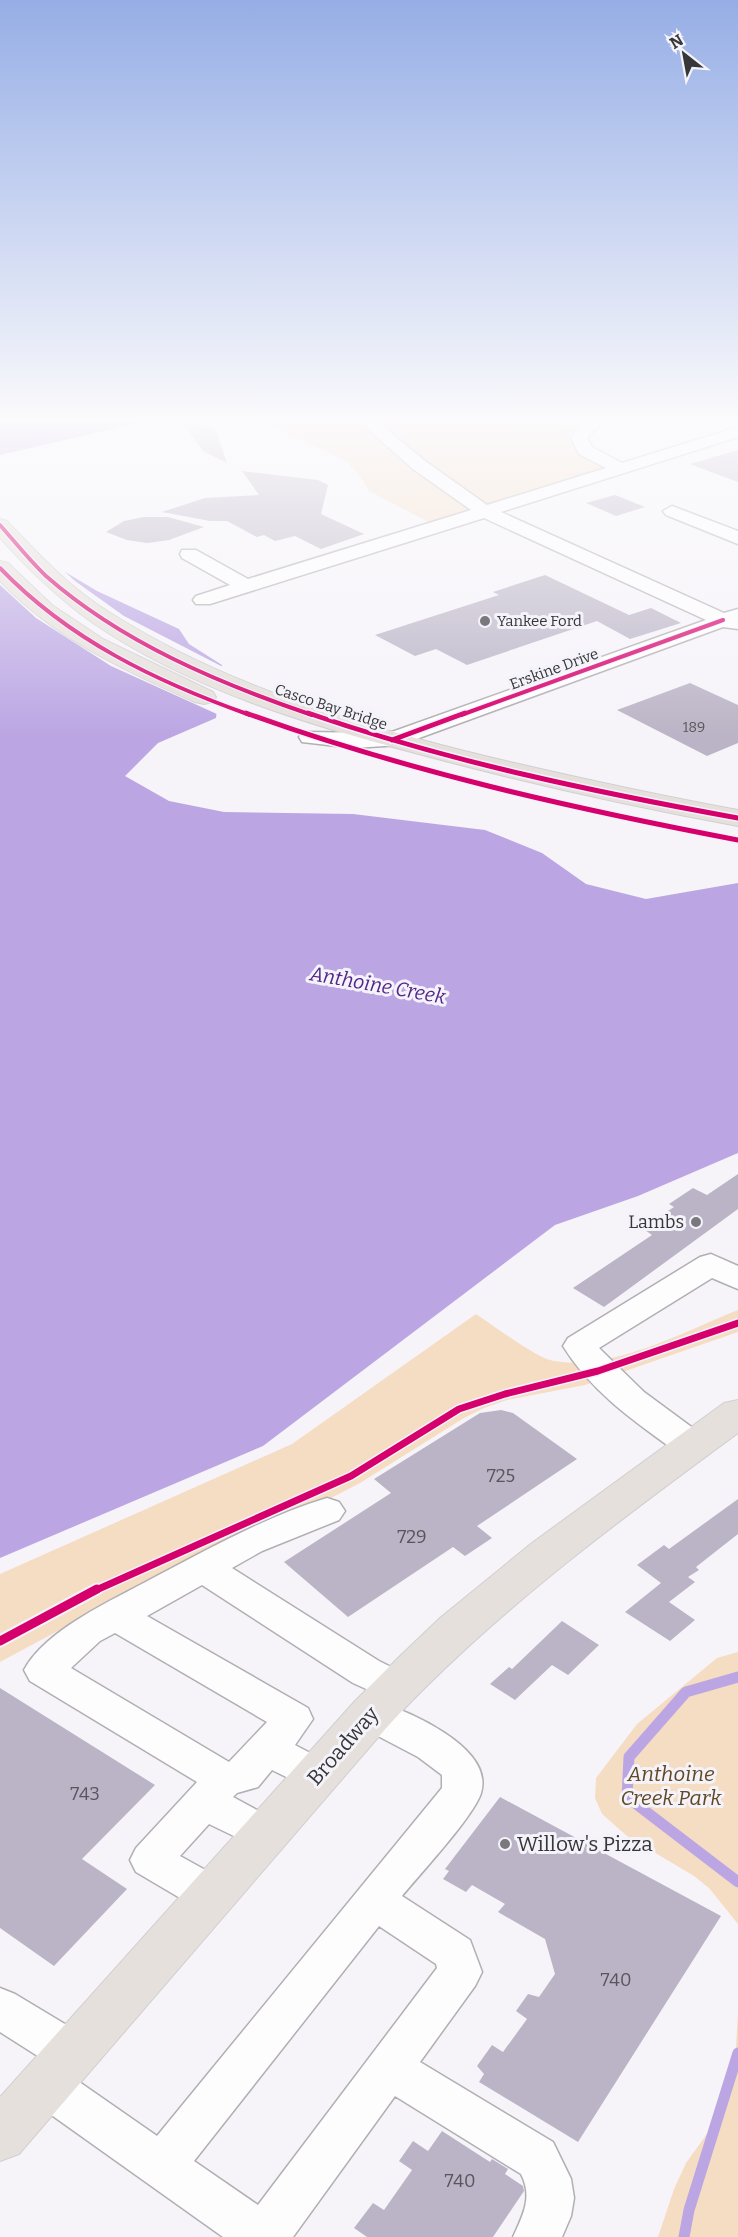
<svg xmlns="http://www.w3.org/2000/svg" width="738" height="2237" font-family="Bitter,serif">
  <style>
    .green { fill: #f5ddc4 }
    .water { fill: #bba6e3 }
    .pier { fill: #f6f4f9 }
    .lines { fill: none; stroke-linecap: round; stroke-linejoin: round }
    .stream { stroke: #bba6e3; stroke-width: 11 }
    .building { fill: #bbb4c6 }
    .minor-casing { stroke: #b1afb3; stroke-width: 3 }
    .major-casing { stroke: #d0cfd1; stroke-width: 2 }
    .minor { fill: #fefdfe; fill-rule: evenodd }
    .major { fill: #e5e0db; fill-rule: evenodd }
    .cycleway-far3-casing { stroke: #f5f3fa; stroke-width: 6 }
    .cycleway-far2-casing { stroke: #f5f3fa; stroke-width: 8 }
    .cycleway-far1-casing { stroke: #f5f3fa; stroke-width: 10 }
    .cycleway-casing { stroke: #f5f3fa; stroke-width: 13 }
    .cycleway-far3 { stroke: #d6006c; stroke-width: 4 }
    .cycleway-far2 { stroke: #d6006c; stroke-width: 5 }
    .cycleway-far1 { stroke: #d6006c; stroke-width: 7 }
    .cycleway { stroke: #d6006c; stroke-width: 9 }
    .poi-dot { fill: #7a787c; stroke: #f5f3fa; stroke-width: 2 }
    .labels { text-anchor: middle; stroke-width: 6; stroke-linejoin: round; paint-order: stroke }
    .far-number-label { font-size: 14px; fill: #58565c }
    .far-poi-label { font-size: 15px; fill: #373639; stroke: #f5f3fa; text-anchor: start }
    .far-street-label { font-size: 15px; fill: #373639; stroke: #f5f3fa }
    .poi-label { font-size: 18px; fill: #373639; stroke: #f5f3fa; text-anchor: end }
    .near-number-label { font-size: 18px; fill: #58565c }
    .water-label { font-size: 20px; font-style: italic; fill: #53268a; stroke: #f5f3fa }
    .near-street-label { font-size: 21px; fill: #373639; stroke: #f5f3fa }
    .near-park-label { font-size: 21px; font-style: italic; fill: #624824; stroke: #f5f3fa }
    .near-poi-label { font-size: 21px; fill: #373639; stroke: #f5f3fa; text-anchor: start }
  </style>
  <rect width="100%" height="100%" fill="#f6f4f9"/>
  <path class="green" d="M262,423H553L583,430L579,438L619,468L436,526L369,491L360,476L347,462L330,453Z
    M738,1310V1332L585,1385L507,1400L484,1408L464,1418L360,1483L277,1526L138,1588L0,1662V1574L292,1444L476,1314C491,1324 536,1357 550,1360C607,1374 685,1331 738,1310Z
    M738,1652V1924L709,1888L694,1876L627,1836L602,1814L595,1798L596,1778L637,1724L717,1658Z
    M738,2012V2237H658L674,2189L686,2163L719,2117L727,2101L735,2061Z"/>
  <path class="water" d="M0,423H138L0,455Z
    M0,533L97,591L179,629L189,644L222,665L216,718L158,743L125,776L169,801L224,812L353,814L485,830L542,853L586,884L646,899L738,883V1153L638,1196L555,1225L263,1446L0,1558Z"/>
  <path class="pier" d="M0,530L53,561L75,581L124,616L225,668L219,715L111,666L36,618L0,585Z"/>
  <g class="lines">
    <path class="stream" d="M738,1677L686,1692L629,1757L627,1797L738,1882
      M684,2237L689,2210L738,2053"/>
  </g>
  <path class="building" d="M183,423L215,428L227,463L203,451Z
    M738,450V482L690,464Z
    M242,471L318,480L328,485L321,514L364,534L321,549L295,536L275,541L264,535L257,537L227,521H210L162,512L205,498L259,495Z
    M615,495L645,507L616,516L586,503Z
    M144,517H168L204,527L169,540L147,543L127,540L106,532L124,521Z
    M545,575L629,615L651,608L681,623L630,639L597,621L467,665L436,649L415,656L375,635L499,595L493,592Z
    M690,683L738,705V743L707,756L617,710Z
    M738,1174V1209L604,1307L573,1288L652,1235L642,1228L674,1207L669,1204L693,1188L707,1195Z
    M501,1410L513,1413L577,1459L477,1526L492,1538L465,1556L453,1547L348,1617L284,1562L391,1493L374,1479L480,1413Z
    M738,1499V1534L696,1567L699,1570L688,1577L695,1582L669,1602L695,1620L670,1641L625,1612L661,1583L637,1565L664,1545L669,1549Z
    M562,1621L599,1645L568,1675L552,1665L515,1700L490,1684L509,1667L512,1669Z
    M0,1688L155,1785L82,1859L127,1889L54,1966L0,1928Z
    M500,1797L721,1916L578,2142L479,2082L484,2074L477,2066L492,2045L503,2052L527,2019L516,2011L528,1994L539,1997L555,1974L545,1939L498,1912L505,1904L472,1885L466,1892L443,1879L449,1871L445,1869Z
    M442,2131L490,2162L492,2159L508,2169L505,2174L523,2186L524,2191L493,2237H367L354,2228L373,2203L384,2210L412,2170L399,2161L413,2141L428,2151Z"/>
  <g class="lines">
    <defs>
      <path id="minor" d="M361,423H379L425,461L487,505L606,468L579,454L571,438L582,423H601L587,438L592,447L622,463L738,427V437L501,512L724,613L738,609V629L723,627L400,745L354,748L302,742L299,737L302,732L389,733L706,620L484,518L210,604H196L193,600L196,596L230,585L182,558L180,554L182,550H196L248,579L471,510L413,469Z
        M672,506L738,531V544L666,515L663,511Z
        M711,1254L738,1266V1289L712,1278L599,1348L644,1392L705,1437L710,1446L705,1455L693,1458L681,1455C638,1424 591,1392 563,1346L568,1338L700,1257Z
        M327,1498L339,1502L345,1511L339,1520L262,1551L232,1568L379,1661L409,1676L414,1687L409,1698L395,1702L353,1683L202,1585L147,1616L308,1708L313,1719L295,1745L331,1764L337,1776L331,1788L317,1792L272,1770L258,1787L237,1793L233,1797L279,1822L285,1834L279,1846L265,1851L209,1824L180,1856L227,1882L233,1895L227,1908L212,1913L197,1908L136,1872L130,1860L136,1848L197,1782L30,1681L24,1670C46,1629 113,1600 153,1578C210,1548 265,1517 327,1498ZM115,1633L267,1722L229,1762L71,1668L100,1641Z
        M371,1699C405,1710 495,1746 481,1793C474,1816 420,1874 402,1896L470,1940L482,1972L475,1986L420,2062L553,2142L571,2179L574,2198L571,2216L562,2237H513C523,2215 533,2197 521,2174L395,2096L293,2237H223L29,2099L22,2084L29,2069L45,2063L55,2067L0,2032V1988L15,1994L88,2038L94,2053L88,2068L72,2074L62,2070L157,2136L442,1788V1775L418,1757L357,1725L352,1714L357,1703ZM379,1926L436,1964L437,1968L258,2205L194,2161Z"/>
      <path id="major" d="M0,519L7,521C39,555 71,589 112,614C228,687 361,726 493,758C574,777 656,795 738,810V826C630,806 522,782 415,753C305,724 188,688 93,623C58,598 29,570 0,538Z
        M0,561L8,563L52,605L103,639L213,692L216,697L213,702L204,704L195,702C125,671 54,638 0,581Z
        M738,1400V1433C614,1524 492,1614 387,1727L19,2154L0,2161V2097L355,1701L397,1659L440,1618L532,1543L724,1403Z"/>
    </defs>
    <use href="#minor" class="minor-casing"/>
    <use href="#major" class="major-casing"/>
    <use href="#minor" class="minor"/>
    <use href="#major" class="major"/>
    <defs>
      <path id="cycleway-far3" d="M0,525C15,542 30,561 46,576C121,642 218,683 312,715
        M0,568C69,640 157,682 250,715
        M461,715L723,620"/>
      <path id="cycleway-far2" d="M246,713C406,771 571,808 738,840
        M308,713C447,761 594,792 738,818
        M392,740L465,713"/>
      <path id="cycleway-far1" d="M94,1591L351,1476L459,1409L505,1394L598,1371L738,1323"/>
      <path id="cycleway" d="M0,1641L97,1589"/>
    </defs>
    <use href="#cycleway-far3" class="cycleway-far3-casing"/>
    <use href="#cycleway-far2" class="cycleway-far2-casing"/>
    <use href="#cycleway-far1" class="cycleway-far1-casing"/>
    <use href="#cycleway" class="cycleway-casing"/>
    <use href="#cycleway-far3" class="cycleway-far3"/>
    <use href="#cycleway-far2" class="cycleway-far2"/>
    <use href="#cycleway-far1" class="cycleway-far1"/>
    <use href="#cycleway" class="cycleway"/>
  </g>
  <linearGradient id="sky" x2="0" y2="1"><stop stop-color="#96aee6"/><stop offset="0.57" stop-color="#fbfafc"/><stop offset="1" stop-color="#fbfafc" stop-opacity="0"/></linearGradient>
  <rect width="738" height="736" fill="url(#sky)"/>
  <g class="poi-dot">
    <circle cx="485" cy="621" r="6"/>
    <circle cx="696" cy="1222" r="6"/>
    <circle cx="505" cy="1844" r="6"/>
  </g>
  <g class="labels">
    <g class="far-number-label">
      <text x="694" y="732">189</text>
    </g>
    <g class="far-poi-label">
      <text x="497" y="626">Yankee Ford</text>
    </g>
    <g class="far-street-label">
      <text transform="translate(554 669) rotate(-20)" y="5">Erskine Drive</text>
      <text transform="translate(331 707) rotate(18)" y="5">Casco Bay Bridge</text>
    </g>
    <g class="poi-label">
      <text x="684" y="1228">Lambs</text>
    </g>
    <g class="near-number-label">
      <text x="501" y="1482">725</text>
      <text x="412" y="1543">729</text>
      <text x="85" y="1800">743</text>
      <text x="616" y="1986">740</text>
      <text x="460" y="2187">740</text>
    </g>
    <g class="water-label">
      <text transform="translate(378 985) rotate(10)" y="7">Anthoine Creek</text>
    </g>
    <g class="near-street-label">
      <text transform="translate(343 1746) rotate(-49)" y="7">Broadway</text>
    </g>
    <g class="near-park-label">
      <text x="671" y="1781">Anthoine<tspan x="671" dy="24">Creek Park</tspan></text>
    </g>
    <g class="near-poi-label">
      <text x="517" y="1851">Willow's Pizza</text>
    </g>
  </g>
  <g transform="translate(684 54) rotate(329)" stroke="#f5f3fa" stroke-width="4.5" paint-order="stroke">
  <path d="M0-4.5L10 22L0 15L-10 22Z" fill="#373639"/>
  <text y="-9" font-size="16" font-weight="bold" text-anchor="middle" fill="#373639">N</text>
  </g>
</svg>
